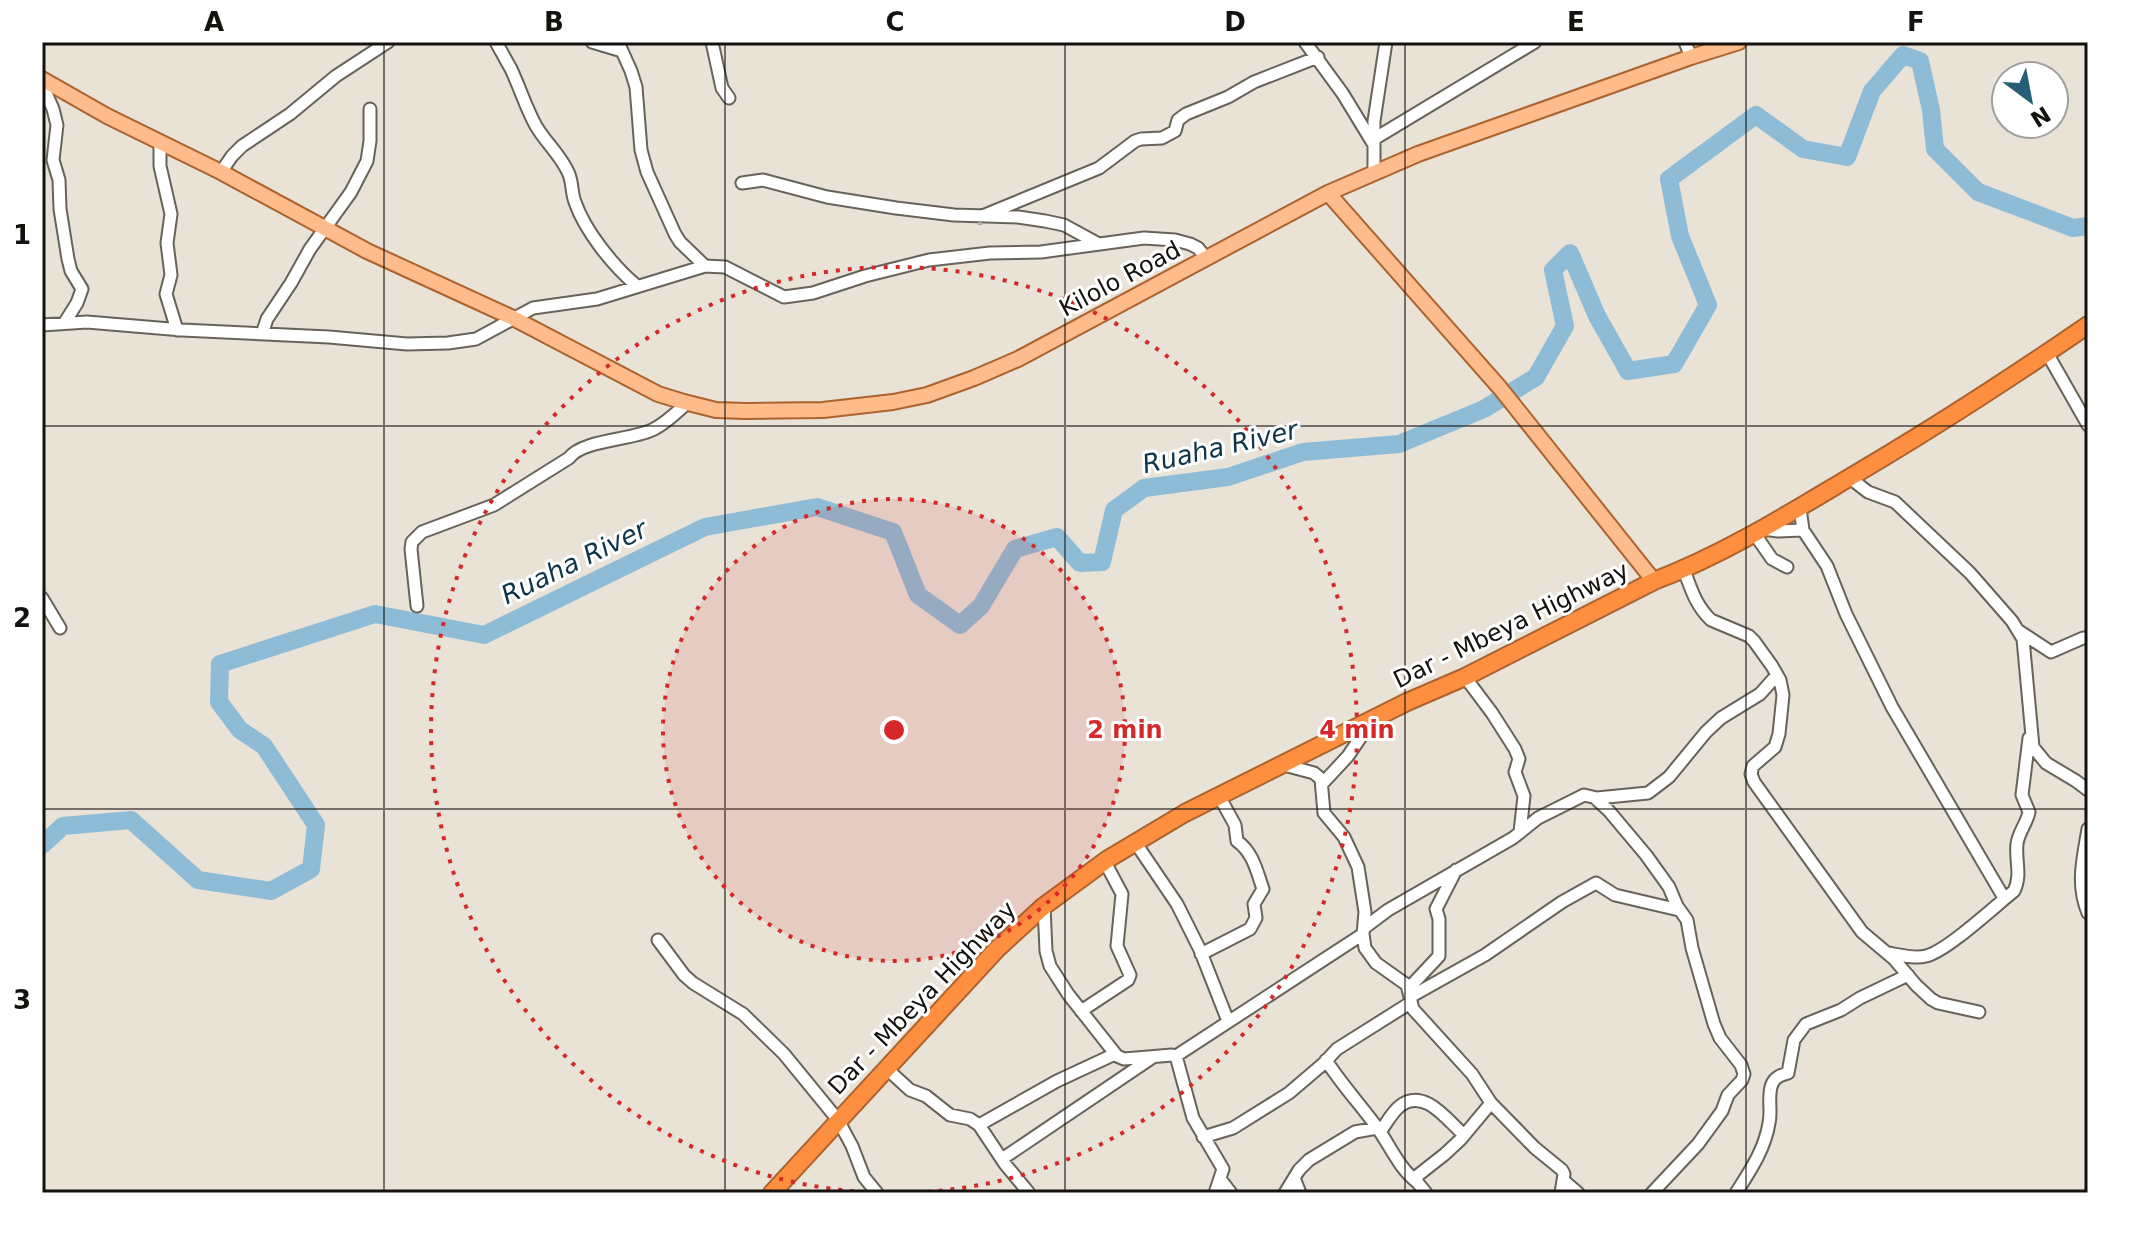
<svg xmlns="http://www.w3.org/2000/svg" width="2130" height="1235" font-family="'DejaVu Sans',sans-serif">
  <style>
    .lines { fill: none; stroke-linecap: round; stroke-linejoin: round }
    .river { stroke: #8ebcd6; stroke-width: 18 }
    .minor-casing { stroke: #686359; stroke-width: 15 }
    .major-casing { stroke: #ac632e; stroke-width: 18 }
    .highway-casing { stroke: #ac632e; stroke-width: 20 }
    .minor { stroke: #fff; stroke-width: 11 }
    .major { stroke: #febb8c; stroke-width: 14 }
    .highway { stroke: #fe8e40; stroke-width: 16 }
    .grid { fill: none; stroke: #14120e; stroke-width: 2; stroke-opacity: 0.55 }
    .ring { fill: none; stroke: #d62828; stroke-width: 4; stroke-dasharray: 4 8 }
    .labels { text-anchor: middle; stroke-width: 6; stroke-linejoin: round; paint-order: stroke }
    .street-label { font-size: 24px; fill: #14120e; stroke: #fff }
    .water-label { font-size: 26px; font-style: italic; fill: #0d3548; stroke: #fff }
    .centre { fill: #d62828; stroke: #fff; stroke-width: 4 }
    .ring-label { font-size: 24px; text-anchor: middle; font-weight: bold; fill: #d62828; stroke: #fff; stroke-width: 6; stroke-linejoin: round; paint-order: stroke }
    .neatline { fill: none; stroke: #14120e; stroke-width: 3 }
    .grid-label { font-size: 26px; text-anchor: middle; font-weight: bold; fill: #14120e }
  </style>
  <rect width="100%" height="100%" fill="#e8e2d7"/>
  <g class="lines">
    <path class="river" d="M42,845L63,826L131,820L198,880L271,891L311,869L316,825L264,746L240,730L219,702L220,664L375,614L484,635L705,527L817,507L893,532L918,595L960,625L981,606L1015,549L1057,537L1080,563L1102,562L1114,510L1144,488L1228,477L1303,452L1399,444L1484,409L1536,377L1565,326L1553,270L1570,253L1597,316L1628,371L1674,364L1708,305L1680,236L1669,179L1756,115L1803,149L1847,157L1872,91L1903,55L1920,61L1931,110L1935,149L1978,192L2073,228L2088,226"/>
    <defs>
      <path id="minor" d="M496,42C501,51 506,60 511,69C520,88 526,108 536,126C546,143 559,153 568,172C573,182 571,192 575,202C585,231 613,266 637,286
        M592,42L622,51
        M618,42L631,71L636,87L641,150L647,172L675,234L680,242L705,266
        M712,42L722,88L729,98
        M1305,42L1343,94L1374,145
        M1685,42L1691,57
        M42,84L53,109L57,125L53,160L59,180L60,209L68,259L71,271L82,289L77,303L65,322
        M1374,139L1535,42
        M160,142V166L171,214L167,243L171,275L166,294L177,330
        M221,172L232,156L242,146L290,114L336,76L388,42
        M1374,172V121L1386,42
        M742,183L763,180L827,197L896,208L954,215L1018,217L1045,221L1064,225L1097,243
        M980,217L1099,168L1135,141L1141,139L1162,138L1175,131L1178,120L1186,114L1228,97L1254,82L1318,57
        M42,325L87,322L182,330L329,337L407,344L448,343L476,339L533,308L597,299L705,266L725,267L784,297L813,293L865,276L929,260L990,253L1041,252L1144,238L1175,240L1190,244L1198,248L1206,258
        M262,334L267,319L291,283L310,249L351,192L367,161L370,141V109
        M2047,353L2088,425
        M1850,478L1868,492L1895,502L1970,573L2012,621L2023,639L2033,747L2046,763L2076,781L2088,790
        M1800,508L1803,530L1827,566L1846,614L1892,707L2004,898
        M1763,529L1778,531L1803,530
        M1754,533L1772,559L1787,567
        M1684,570C1691,589 1696,606 1711,620L1749,636L1754,641L1772,666L1780,680L1783,695L1779,734L1775,747L1753,766L1751,774L1754,782L1862,932L1894,959L1916,985L1931,999L1938,1003L1979,1012
        M42,598L60,628
        M417,606L411,549L412,542L422,532L494,505L569,458C582,440 631,440 652,430C665,424 676,413 687,403
        M2019,631L2051,652L2083,638H2088
        M1465,677L1492,713L1515,749L1519,759L1515,772L1524,796L1520,832
        M1284,765L1314,773L1321,779L1324,813L1344,837L1358,867L1365,912L1363,934L1365,948L1376,963L1407,985L1413,1009L1472,1074L1491,1103L1535,1148L1562,1170L1564,1174L1561,1193
        M1322,784L1348,756L1371,722
        M1595,798L1609,811L1646,855L1669,887L1677,906L1687,920L1692,948L1714,1024L1720,1038L1741,1065L1744,1074L1742,1080L1728,1095L1722,1111L1698,1144L1652,1193
        M2088,829C2083,858 2076,885 2088,913
        M1135,842L1177,904L1200,950L1228,1021
        M1044,906L1046,951L1050,966L1068,994L1117,1056L1124,1059L1172,1055L1176,1056L1193,1118L1223,1169L1215,1193
        M1364,928L1388,910L1513,838L1538,818L1584,795L1597,798L1648,793L1669,777L1706,732L1721,718L1760,694L1777,675
        M658,940L684,975L693,983L743,1014L784,1054L838,1120L852,1146L864,1177L877,1193
        M1888,953C1900,955 1915,959 1926,956C1947,951 1995,906 2014,891C2022,875 2015,860 2017,844C2018,833 2027,823 2029,812L2022,795L2029,738
        M1201,954L1250,929L1256,918L1254,904L1263,889C1257,872 1253,852 1237,841L1235,825L1219,796
        M1409,988L1439,956V919L1436,909L1456,870
        M1410,997L1485,955L1562,902L1596,883L1615,895L1679,910
        M1081,1011L1128,980L1130,975L1117,946L1122,894L1105,862
        M1176,1056L1363,934
        M1326,1060C1341,1084 1360,1104 1376,1126C1390,1145 1398,1167 1417,1182
        M886,1068L910,1090L926,1096L950,1115L970,1119L979,1125L1005,1164L1029,1193
        M979,1125L1057,1081L1115,1054
        M1380,1132C1386,1124 1392,1112 1400,1106C1424,1087 1447,1120 1464,1135
        M1203,1137L1233,1128L1289,1093L1323,1064L1337,1049L1410,1003
        M1002,1159L1153,1057
        M1294,1178L1300,1193
        M1221,1180L1231,1193
        M1564,1181L1578,1193
        M1285,1193L1299,1170L1309,1160L1355,1132L1377,1128
        M1426,1193L1417,1182V1176L1445,1154L1461,1139L1491,1103
        M1736,1193C1750,1171 1765,1149 1769,1123C1772,1110 1767,1096 1772,1084C1775,1077 1781,1075 1788,1073L1794,1040L1806,1024L1841,1010L1860,998L1908,975"/>
      <path id="major" d="M42,79L107,116L221,172L367,251L513,318L658,394L684,402L716,410L746,411L823,410L893,402L927,395L974,378L1018,359L1328,193L1418,154L1691,57L1739,42
        M1328,193L1500,388L1654,581"/>
      <path id="highway" d="M772,1193L998,948L1044,906L1108,859L1185,813L1407,702L1465,677L1654,581C1720,556 1782,518 1842,482C1926,433 2008,380 2088,325"/>
    </defs>
    <use href="#minor" class="minor-casing"/>
    <use href="#major" class="major-casing"/>
    <use href="#highway" class="highway-casing"/>
    <use href="#minor" class="minor"/>
    <use href="#major" class="major"/>
    <use href="#highway" class="highway"/>
  </g>
  <path class="grid" d="M384,42V1193M725,42V1193M1065,42V1193M1405,42V1193M1746,42V1193M42,426H2088M42,809H2088"/>
  <circle cx="894" cy="730" r="231" fill="#d62828" fill-opacity=".12"/>
  <g class="ring">
    <circle cx="894" cy="730" r="231"/>
    <path d="M890 1193A463 463 0 1 1 898 1193"/>
  </g>
  <g class="labels">
    <g class="street-label">
      <text transform="translate(1120 279) rotate(-28)" y="8">Kilolo Road</text>
      <text transform="translate(1511 625) rotate(-26)" y="8">Dar - Mbeya Highway</text>
      <text transform="translate(922 998) rotate(-46)" y="8">Dar - Mbeya Highway</text>
    </g>
    <g class="water-label">
      <text transform="translate(1220 447) rotate(-13)" y="9">Ruaha River</text>
      <text transform="translate(574 562) rotate(-26)" y="9">Ruaha River</text>
    </g>
  </g>
  <circle cx="894" cy="730" r="12" class="centre"/>
  <g class="ring-label">
    <text x="1125" y="738">2 min</text>
    <text x="1357" y="738">4 min</text>
  </g>
  <rect width="2130" height="1235" fill="none" stroke="#ffffff" stroke-width="88"/>
  <g transform="translate(2030 100) rotate(148)"><circle r="38" fill="#ffffff" stroke="#a1a09f" stroke-width="2"/>
  <path d="M0-6L14 30L0 20L-14 30Z" fill="#245e77"/>
  <text y="-12" font-size="22" font-weight="bold" text-anchor="middle" fill="#14120e">N</text>
  </g>
  <rect x="44" y="44" width="2042" height="1147" class="neatline"/>
  <g class="grid-label">
    <text x="214" y="31">A</text>
    <text x="554" y="31">B</text>
    <text x="895" y="31">C</text>
    <text x="1235" y="31">D</text>
    <text x="1576" y="31">E</text>
    <text x="1916" y="31">F</text>
    <text x="22" y="244">1</text>
    <text x="22" y="627">2</text>
    <text x="22" y="1009">3</text>
  </g>
</svg>
